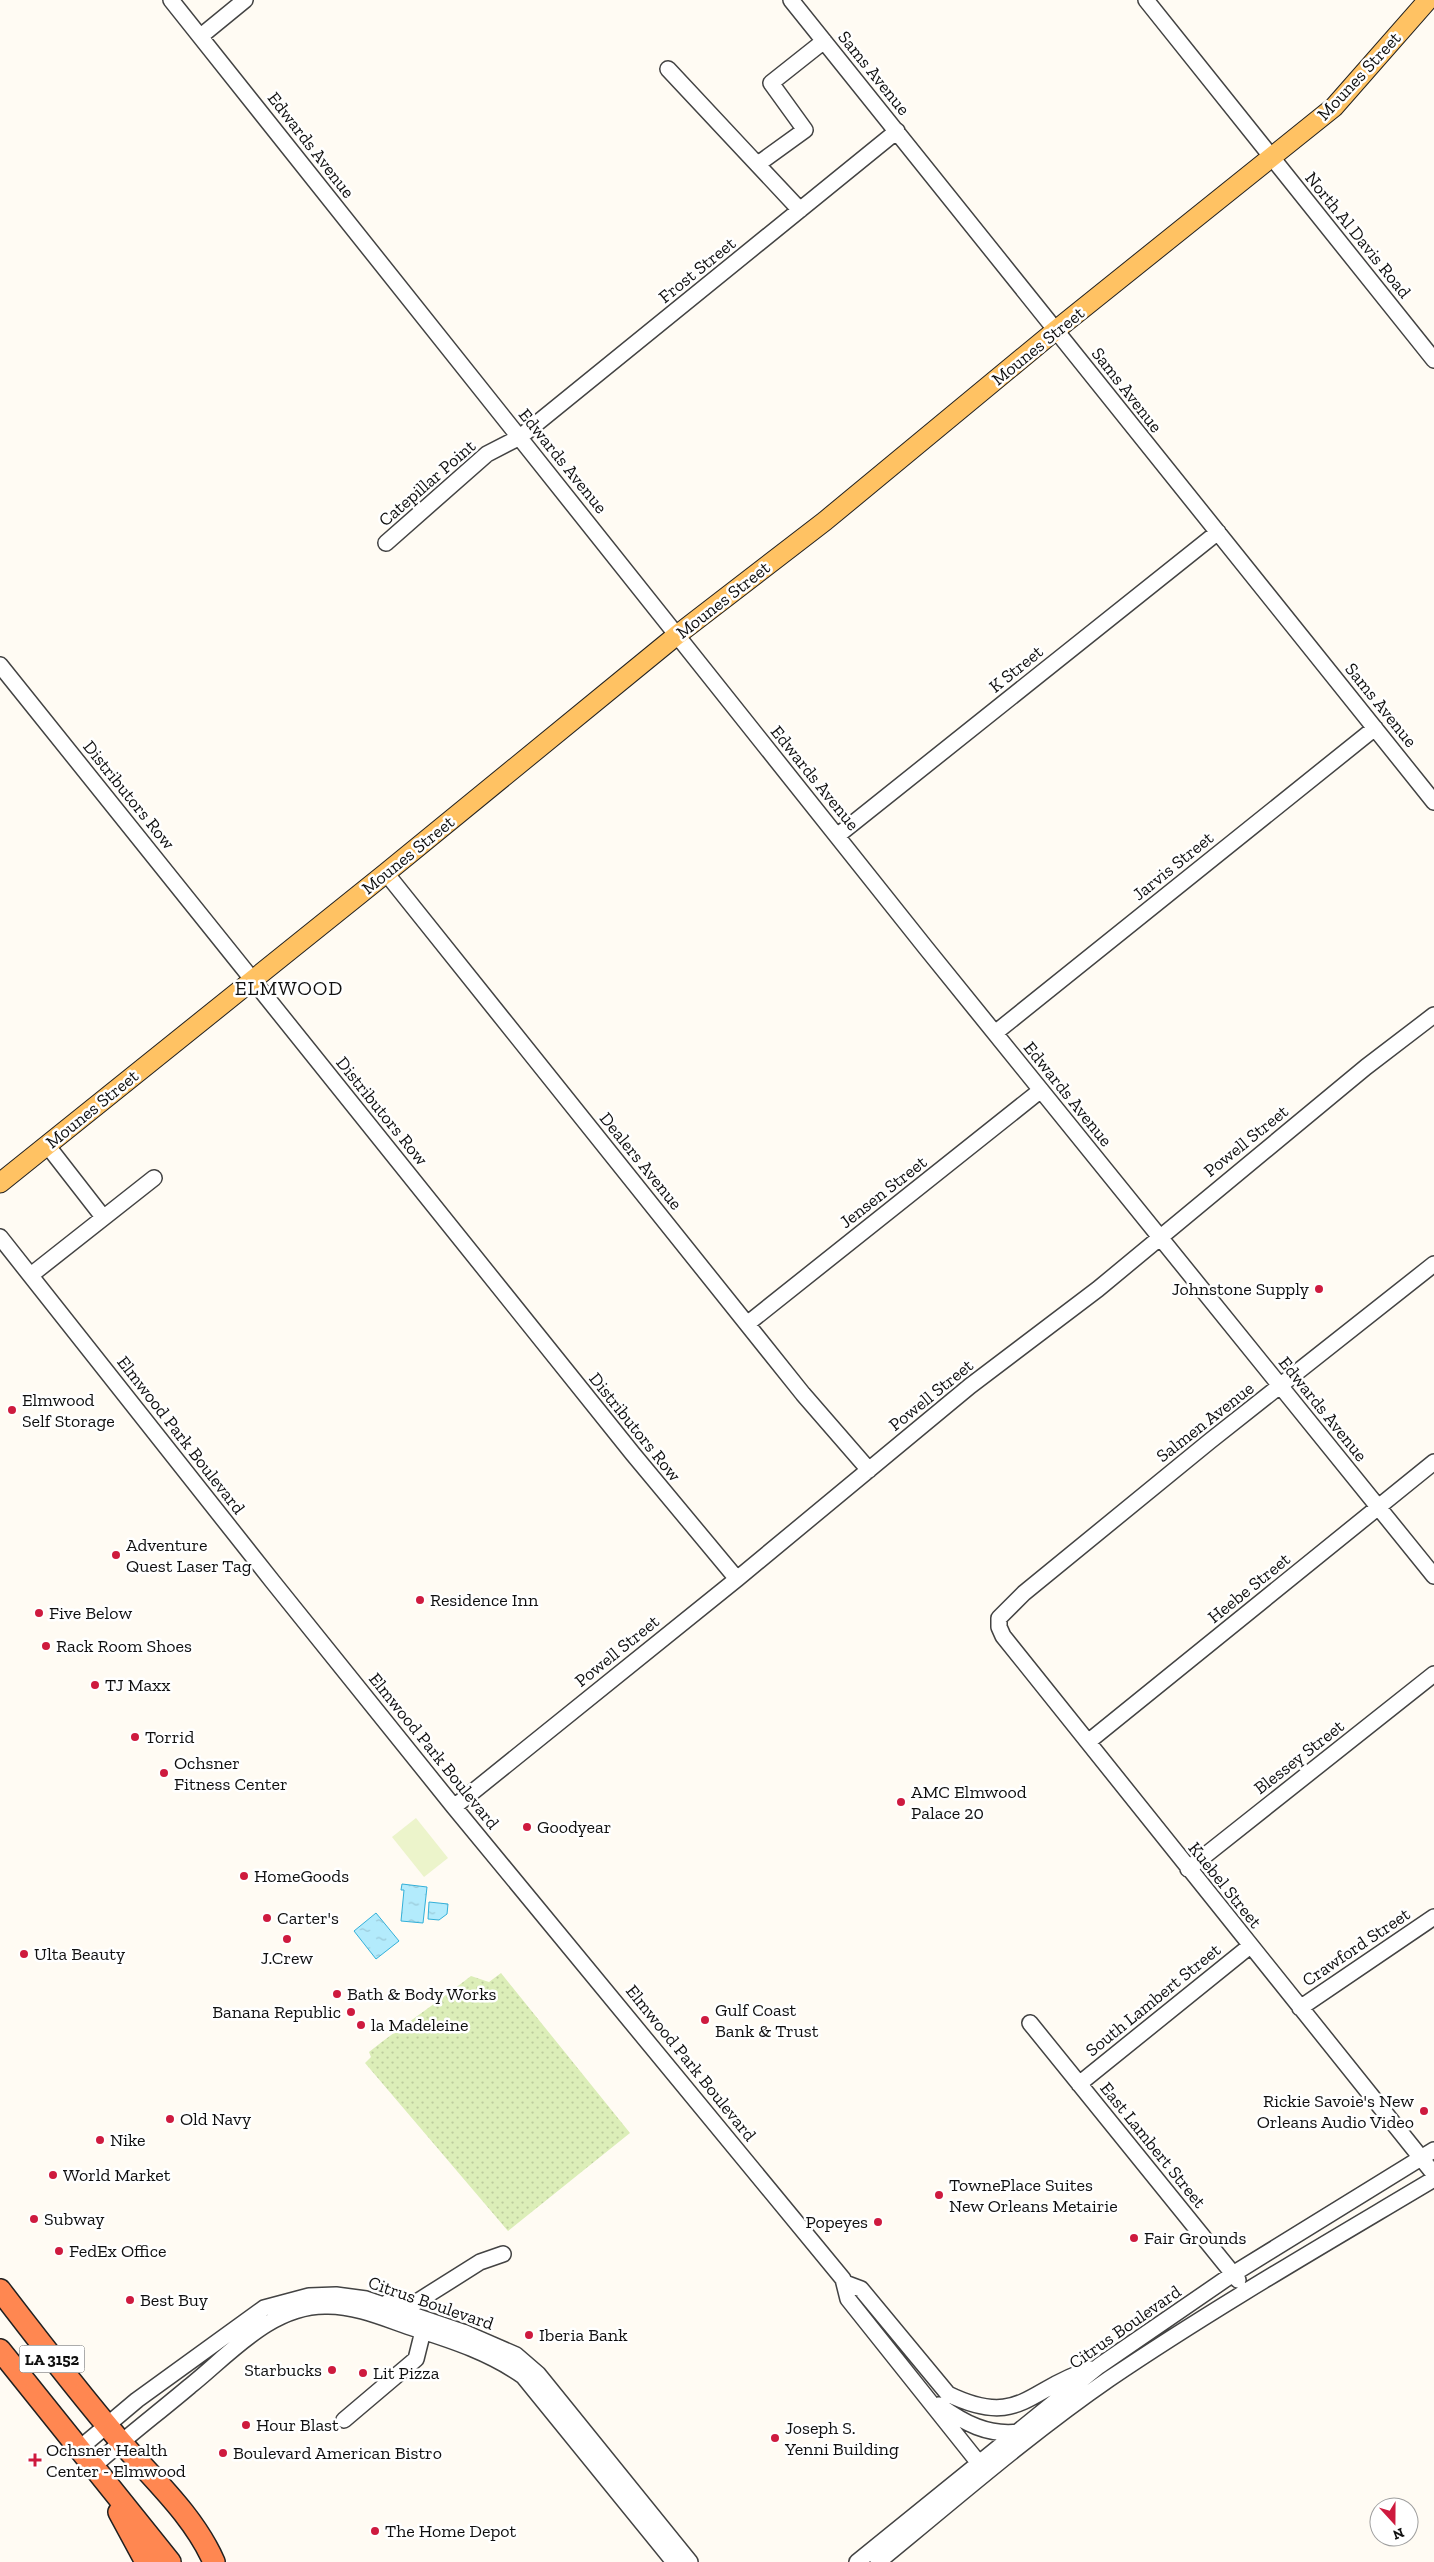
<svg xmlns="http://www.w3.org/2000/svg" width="1434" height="2562" font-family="'Zilla Slab',serif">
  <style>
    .grass { fill: url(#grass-dots) }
    .pitch { fill: #ecf4cb }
    .water { fill: url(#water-ripples); stroke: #33b0d9 }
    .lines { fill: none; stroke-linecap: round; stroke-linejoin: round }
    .minor-casing { stroke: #434343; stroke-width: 18 }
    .major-casing { stroke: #212121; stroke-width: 21 }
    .highway-casing { stroke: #212121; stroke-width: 24 }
    .minor { stroke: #fff; stroke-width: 15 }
    .major { stroke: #ffc263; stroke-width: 19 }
    .highway { stroke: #ff8751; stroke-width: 21 }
    .poi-dot { fill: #ce1a3e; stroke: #fff; stroke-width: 2 }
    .labels { text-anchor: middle; stroke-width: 5; stroke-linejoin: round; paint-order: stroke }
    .shield { fill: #fff; stroke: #585858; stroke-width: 1 }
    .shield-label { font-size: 16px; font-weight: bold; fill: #101010 }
    .street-label { font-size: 18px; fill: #101010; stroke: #fff }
    .poi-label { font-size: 18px; fill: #101010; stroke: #fff; text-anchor: start }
    .quarter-label { font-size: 20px; letter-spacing: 1px; fill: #101010; stroke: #fff }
  </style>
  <defs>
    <pattern id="grass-dots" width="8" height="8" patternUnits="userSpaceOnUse" patternTransform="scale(1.25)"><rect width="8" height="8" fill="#dceeb8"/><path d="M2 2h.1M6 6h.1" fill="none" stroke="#bccb9d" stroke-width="1.8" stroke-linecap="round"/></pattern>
    <pattern id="water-ripples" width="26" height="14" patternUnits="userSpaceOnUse" patternTransform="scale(1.25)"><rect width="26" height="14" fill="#b3ebfc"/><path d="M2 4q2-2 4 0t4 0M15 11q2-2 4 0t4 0" fill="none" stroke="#99c8d7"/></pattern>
  </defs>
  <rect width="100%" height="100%" fill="#fffbf3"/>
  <path class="grass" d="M501,1973L630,2133L508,2231L365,2063L371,2057L369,2052C403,2025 437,2003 471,1976L489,1982Z"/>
  <path class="pitch" d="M416,1818L448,1858L424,1877L392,1837Z"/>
  <path class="water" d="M402,1884L427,1887L423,1923L401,1921L404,1890H401Z
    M429,1902L448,1904L447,1914L439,1920L428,1919Z
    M376,1913L399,1941L376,1959L354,1931Z"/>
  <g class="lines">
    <defs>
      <path id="minor" d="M171,0L926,948L1434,1576
        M791,0L1434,802
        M1146,0L1434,360
        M201,36L245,0
        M668,69L800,210
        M758,164L805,130L771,83L824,41
        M386,543L487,454L520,437L897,131
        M0,665L633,1454L737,1579
        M837,836L1218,532
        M386,873L803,1394L869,1470
        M995,1033L1375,728
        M47,1145L103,1217
        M0,1237L273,1582L454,1807L843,2279L848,2299L978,2462
        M1434,1264L1210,1441L1024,1593L999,1618V1627L1003,1636L1434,2174
        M31,1275L154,1178
        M747,1324L1041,1090
        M1088,1742L1434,1462
        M454,1807L737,1579L970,1386L1098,1289L1366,1067L1434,1015
        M1188,1869L1434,1674
        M1300,2008L1434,1917
        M1030,2023L1238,2280
        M1079,2084L1250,1946
        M845,2283L861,2289L948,2394C1020,2429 1028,2388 1091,2369
        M388,2302L415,2303L480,2262L503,2254
        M939,2405C964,2423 988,2436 1019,2432
        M344,2420L416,2359L423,2331
        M80,2448L137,2400L264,2308L309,2296L336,2295L366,2299L463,2332L516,2355L538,2374L690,2562
        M94,2466C125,2438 158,2413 190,2386C230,2354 272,2304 328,2306C358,2306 388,2320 416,2329C454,2341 490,2353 523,2376L674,2562
        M857,2562L1099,2366L1233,2274L1434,2150
        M878,2562C954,2500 1028,2435 1109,2379C1214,2308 1325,2244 1434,2179"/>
      <path id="major" d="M0,1183L386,873L677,635L825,521L1056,330L1334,107L1428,0"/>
      <path id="highway" d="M0,2290C39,2341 79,2393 121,2442C154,2480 194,2516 214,2562
        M0,2350L170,2562
        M119,2512L146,2562"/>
    </defs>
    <use href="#minor" class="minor-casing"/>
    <use href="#major" class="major-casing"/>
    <use href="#highway" class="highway-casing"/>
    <use href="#minor" class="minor"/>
    <use href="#major" class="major"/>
    <use href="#highway" class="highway"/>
  </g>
  <g class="poi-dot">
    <circle cx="1319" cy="1289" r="5"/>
    <circle cx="12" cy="1410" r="5"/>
    <circle cx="116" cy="1555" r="5"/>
    <circle cx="420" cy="1600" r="5"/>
    <circle cx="39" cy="1613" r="5"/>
    <circle cx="46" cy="1646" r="5"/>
    <circle cx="95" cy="1685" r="5"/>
    <circle cx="135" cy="1737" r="5"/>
    <circle cx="164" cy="1773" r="5"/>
    <circle cx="901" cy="1802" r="5"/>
    <circle cx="527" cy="1827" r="5"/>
    <circle cx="244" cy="1876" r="5"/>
    <circle cx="267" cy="1918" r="5"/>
    <circle cx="287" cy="1939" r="5"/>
    <circle cx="24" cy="1954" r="5"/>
    <circle cx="337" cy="1994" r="5"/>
    <circle cx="351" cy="2012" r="5"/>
    <circle cx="705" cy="2020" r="5"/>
    <circle cx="361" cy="2025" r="5"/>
    <circle cx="1424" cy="2111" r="5"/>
    <circle cx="170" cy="2119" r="5"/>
    <circle cx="100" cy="2140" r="5"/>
    <circle cx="53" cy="2175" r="5"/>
    <circle cx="939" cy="2195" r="5"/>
    <circle cx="34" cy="2219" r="5"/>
    <circle cx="878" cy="2222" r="5"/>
    <circle cx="1134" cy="2238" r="5"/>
    <circle cx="59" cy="2251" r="5"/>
    <circle cx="130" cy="2300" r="5"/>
    <circle cx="529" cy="2335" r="5"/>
    <circle cx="332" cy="2370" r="5"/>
    <circle cx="363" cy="2373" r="5"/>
    <circle cx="246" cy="2425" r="5"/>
    <circle cx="775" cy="2438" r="5"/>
    <circle cx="223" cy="2453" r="5"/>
    <path d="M32.5 2452.5h5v5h5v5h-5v5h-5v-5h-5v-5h5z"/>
    <circle cx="375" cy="2531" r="5"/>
  </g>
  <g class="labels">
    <rect class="shield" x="19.5" y="2345.5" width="65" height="27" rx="4"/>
    <g class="shield-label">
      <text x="52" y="2365">LA 3152</text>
    </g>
    <g class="street-label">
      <text transform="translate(874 73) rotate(51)" y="6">Sams Avenue</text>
      <text transform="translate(1359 76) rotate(-47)" y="6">Mounes Street</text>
      <text transform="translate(311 145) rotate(52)" y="6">Edwards Avenue</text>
      <text transform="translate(1358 235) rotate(51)" y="6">North Al Davis Road</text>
      <text transform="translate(697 270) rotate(-39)" y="6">Frost Street</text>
      <text transform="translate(1038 346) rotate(-39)" y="6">Mounes Street</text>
      <text transform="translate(1127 390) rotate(52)" y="6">Sams Avenue</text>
      <text transform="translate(563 461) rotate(51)" y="6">Edwards Avenue</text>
      <text transform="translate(427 483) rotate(-41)" y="6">Catepillar Point</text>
      <text transform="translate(723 600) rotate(-38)" y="6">Mounes Street</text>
      <text transform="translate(1016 669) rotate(-39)" y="6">K Street</text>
      <text transform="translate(1381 705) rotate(51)" y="6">Sams Avenue</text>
      <text transform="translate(815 778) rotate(51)" y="6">Edwards Avenue</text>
      <text transform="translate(129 795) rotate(51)" y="6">Distributors Row</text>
      <text transform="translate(408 855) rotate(-39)" y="6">Mounes Street</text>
      <text transform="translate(1173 866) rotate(-39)" y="6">Jarvis Street</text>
      <text transform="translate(1068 1094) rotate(51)" y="6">Edwards Avenue</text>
      <text transform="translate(92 1109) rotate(-39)" y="6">Mounes Street</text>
      <text transform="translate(382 1111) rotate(51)" y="6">Distributors Row</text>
      <text transform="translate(1246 1141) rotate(-39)" y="6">Powell Street</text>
      <text transform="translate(641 1161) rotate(51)" y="6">Dealers Avenue</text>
      <text transform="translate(883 1192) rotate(-38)" y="6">Jensen Street</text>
      <text transform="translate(931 1395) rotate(-39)" y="6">Powell Street</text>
      <text transform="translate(1323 1409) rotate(51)" y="6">Edwards Avenue</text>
      <text transform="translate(1205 1422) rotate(-38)" y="6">Salmen Avenue</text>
      <text transform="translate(635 1427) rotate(51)" y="6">Distributors Row</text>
      <text transform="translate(181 1435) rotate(52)" y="6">Elmwood Park Boulevard</text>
      <text transform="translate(1249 1588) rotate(-39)" y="6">Heebe Street</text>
      <text transform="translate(617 1651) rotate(-39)" y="6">Powell Street</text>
      <text transform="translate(434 1751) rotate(51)" y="6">Elmwood Park Boulevard</text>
      <text transform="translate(1299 1757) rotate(-38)" y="6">Blessey Street</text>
      <text transform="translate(1225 1885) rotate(51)" y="6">Kuebel Street</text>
      <text transform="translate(1356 1947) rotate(-34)" y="6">Crawford Street</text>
      <text transform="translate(1153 2000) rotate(-39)" y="6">South Lambert Street</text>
      <text transform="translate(691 2063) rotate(51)" y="6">Elmwood Park Boulevard</text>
      <text transform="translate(1153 2145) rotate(51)" y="6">East Lambert Street</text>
      <text transform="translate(431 2303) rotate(19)" y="6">Citrus Boulevard</text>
      <text transform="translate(1125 2327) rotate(-35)" y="6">Citrus Boulevard</text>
    </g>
    <g class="poi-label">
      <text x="1309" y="1295" text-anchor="end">Johnstone Supply</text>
      <text x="22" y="1406">Elmwood<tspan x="22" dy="21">Self Storage</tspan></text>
      <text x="126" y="1551">Adventure<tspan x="126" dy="21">Quest Laser Tag</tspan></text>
      <text x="430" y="1606">Residence Inn</text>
      <text x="49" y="1619">Five Below</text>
      <text x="56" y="1652">Rack Room Shoes</text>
      <text x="105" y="1691">TJ Maxx</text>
      <text x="145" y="1743">Torrid</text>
      <text x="174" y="1769">Ochsner<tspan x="174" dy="21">Fitness Center</tspan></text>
      <text x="911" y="1798">AMC Elmwood<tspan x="911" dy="21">Palace 20</tspan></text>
      <text x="537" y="1833">Goodyear</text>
      <text x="254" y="1882">HomeGoods</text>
      <text x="277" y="1924">Carter's</text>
      <text x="34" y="1960">Ulta Beauty</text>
      <text x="287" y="1964" text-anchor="middle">J.Crew</text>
      <text x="347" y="2000">Bath &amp; Body Works</text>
      <text x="715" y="2016">Gulf Coast<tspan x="715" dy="21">Bank &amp; Trust</tspan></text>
      <text x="341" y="2018" text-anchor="end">Banana Republic</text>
      <text x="371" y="2031">la Madeleine</text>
      <text x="1414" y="2107" text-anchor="end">Rickie Savoie's New<tspan x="1414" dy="21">Orleans Audio Video</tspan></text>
      <text x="180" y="2125">Old Navy</text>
      <text x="110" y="2146">Nike</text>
      <text x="63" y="2181">World Market</text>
      <text x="949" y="2191">TownePlace Suites<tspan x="949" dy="21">New Orleans Metairie</tspan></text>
      <text x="44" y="2225">Subway</text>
      <text x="868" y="2228" text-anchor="end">Popeyes</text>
      <text x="1144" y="2244">Fair Grounds</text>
      <text x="69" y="2257">FedEx Office</text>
      <text x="140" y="2306">Best Buy</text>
      <text x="539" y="2341">Iberia Bank</text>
      <text x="322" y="2376" text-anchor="end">Starbucks</text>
      <text x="373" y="2379">Lit Pizza</text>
      <text x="256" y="2431">Hour Blast</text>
      <text x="785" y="2434">Joseph S.<tspan x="785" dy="21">Yenni Building</tspan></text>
      <text x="46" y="2456">Ochsner Health<tspan x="46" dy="21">Center - Elmwood</tspan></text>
      <text x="233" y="2459">Boulevard American Bistro</text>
      <text x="385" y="2537">The Home Depot</text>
    </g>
    <g class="quarter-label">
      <text x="289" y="995">ELMWOOD</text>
    </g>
  </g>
  <g transform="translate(1394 2522) rotate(159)"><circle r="24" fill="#ffffff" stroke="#9f9f9f"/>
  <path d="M0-4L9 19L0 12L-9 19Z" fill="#ce1a3e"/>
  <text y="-8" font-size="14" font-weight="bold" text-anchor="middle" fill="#101010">N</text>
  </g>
</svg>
